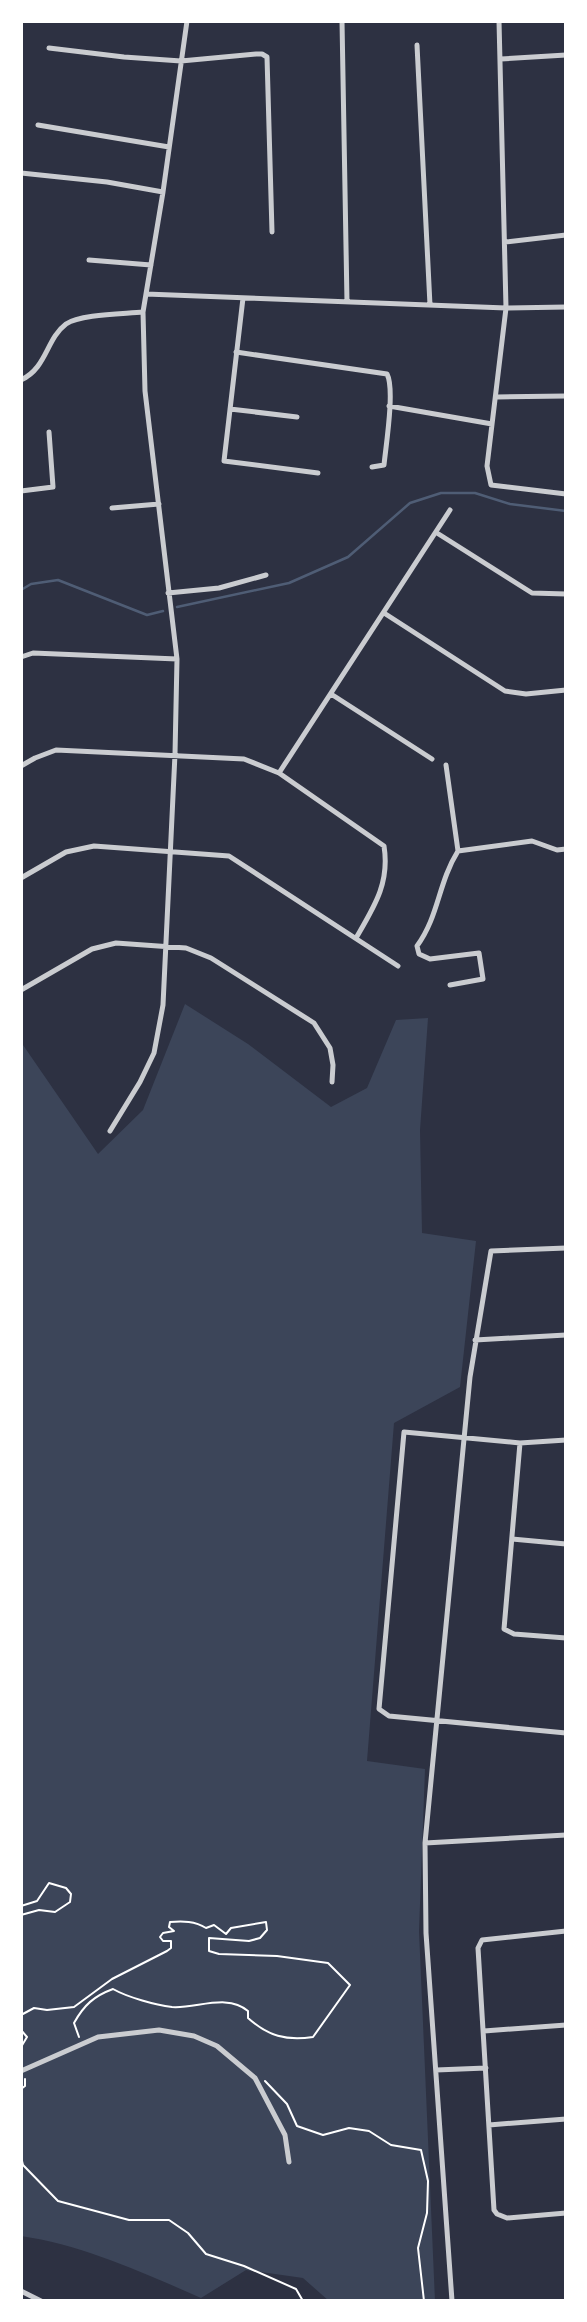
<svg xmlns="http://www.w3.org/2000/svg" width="587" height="2322" font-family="Overpass,sans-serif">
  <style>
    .green { fill: #3c4559 }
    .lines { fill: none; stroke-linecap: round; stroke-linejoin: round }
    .stream { stroke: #4f5d75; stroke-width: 2.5 }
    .path { stroke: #fff; stroke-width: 2 }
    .minor { stroke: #caccd0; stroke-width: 5 }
  </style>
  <rect width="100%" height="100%" fill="#2d3142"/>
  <path class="green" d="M185,1004L248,1044L331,1107L367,1088L396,1020L428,1018L420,1130L422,1233L476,1241L460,1387L394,1423L367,1761L425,1769L419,1931L435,2301H329L303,2278L246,2270L201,2298C144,2273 83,2245 21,2236V1046L23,1045L98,1154L143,1110Z"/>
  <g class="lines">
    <path class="stream" d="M21,590L31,584L58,580L147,615L163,611
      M177,607L289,583L348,557L410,503L441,493H475L510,504L566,511"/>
    <path class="path" d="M21,1906L37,1901L49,1883L66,1888L71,1894L70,1902L55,1912L39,1910L21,1915
      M21,2015L34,2008L47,2010L74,2007L112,1979L167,1951L171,1948V1941H163L160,1937L163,1933L174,1931L169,1927L170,1922C183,1921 195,1921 206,1928L214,1925L226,1934L231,1928L266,1922L267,1930L260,1938L249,1941L209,1938V1951L219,1954L277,1956L328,1963L350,1985L313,2037C286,2041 268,2036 248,2018V2011C227,1993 196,2009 172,2007C155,2005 127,1997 113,1989C94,1996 84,2005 74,2023L79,2037
      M21,2030L27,2037L21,2047
      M265,2081L287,2104L297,2126L323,2135L349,2128L369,2131L391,2145L421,2150L428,2181L427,2213L418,2248L424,2301
      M21,2089L25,2086V2079
      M21,2157L23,2165L58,2201L129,2220H169L188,2233L206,2254L244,2266L296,2289L303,2301"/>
    <path class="minor" d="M342,21L347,302
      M499,21L506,308L487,466L491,485L566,494
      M417,45L430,305
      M49,48L124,57L181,61L256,54H262L267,57L272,232
      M501,59L566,55
      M38,125L169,147
      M21,173L107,182L163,192
      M505,242L566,235
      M89,260L151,265
      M146,294L506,308L566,307
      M243,298L224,461L318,473
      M236,352L387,374C395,389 386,445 384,465L372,467
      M21,380C47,368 46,339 66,324C80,314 124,314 143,312
      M497,397L566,396
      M389,406L492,424
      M230,409L297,417
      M21,491L53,487L49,432
      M112,508L159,504
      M437,533L532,593L566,594
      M168,593L219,588L266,575
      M384,613L505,691L526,694L566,690
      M21,657L33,653L177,659
      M331,694L432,759
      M446,765L458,851
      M21,766L35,758L56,750L244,759L279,773L384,846C390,883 374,907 356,938
      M279,773L450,510
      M21,878L66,852L94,846L229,856L398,966
      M450,985L483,979L479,953L430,959L419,954L417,946C439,916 438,883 458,851L532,841L557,850L566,849
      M21,990L92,949L116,943L186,948L211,958L314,1023L330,1048L333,1065L332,1082
      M110,1131L140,1082L154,1053L163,1005L175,754L177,659L145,391L143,312L163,192L187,21
      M475,1340L566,1335
      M566,1440L520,1443L404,1432L379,1709L389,1716L566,1733
      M520,1443L504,1629L514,1634L566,1638
      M512,1539L566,1544
      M425,1843L566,1835
      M566,1931L482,1940L478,1948L494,2210L497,2214L507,2218L566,2213
      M484,2031L566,2025
      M436,2070L486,2068
      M21,2071L98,2037L159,2030L194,2036L217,2046L255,2078L285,2135L289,2162
      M489,2125L566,2119
      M21,2291L41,2301
      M452,2301L426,1933L425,1843L470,1377L491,1251L566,1248"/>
  </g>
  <rect width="587" height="2322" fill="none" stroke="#ffffff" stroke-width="46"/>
</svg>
